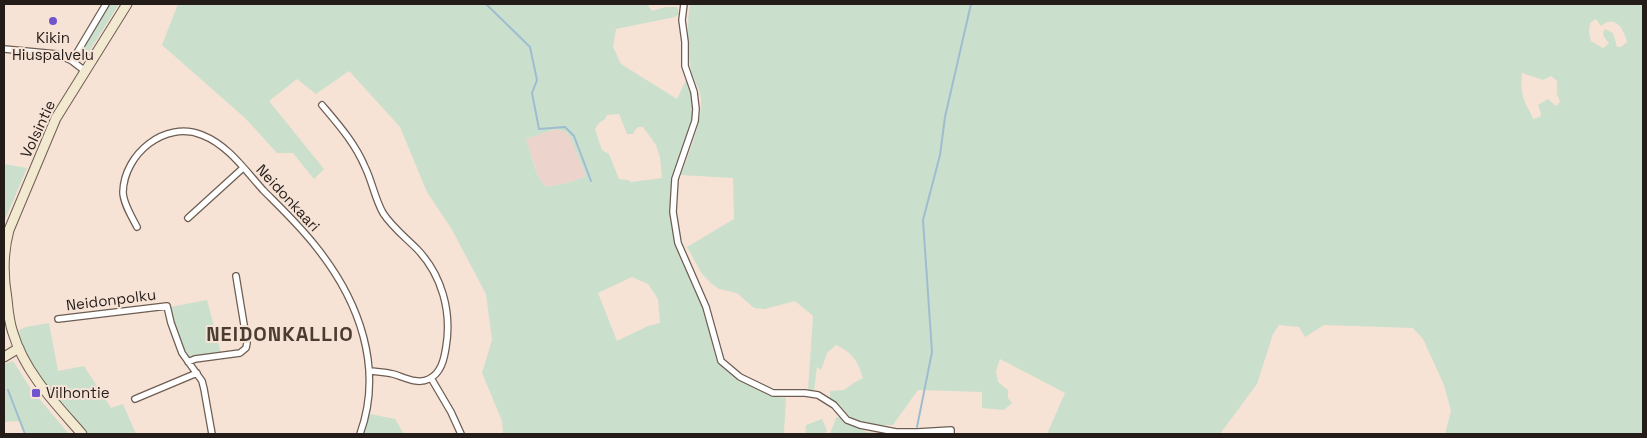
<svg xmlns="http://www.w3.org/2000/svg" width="1647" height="438" font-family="'Space Grotesk',sans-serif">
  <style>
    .industrial { fill: #ecd3cb }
    .green { fill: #cbdfcd; fill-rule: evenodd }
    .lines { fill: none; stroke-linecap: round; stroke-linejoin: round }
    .stream { stroke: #9ebdd0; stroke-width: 2 }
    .street-casing { stroke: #6e5d52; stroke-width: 8 }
    .secondary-casing { stroke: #6e5d52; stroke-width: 11 }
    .street { stroke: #fff; stroke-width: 5.5 }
    .secondary { stroke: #f2e9d0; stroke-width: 9 }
    .poi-dot { fill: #7155cf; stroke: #f6e3d6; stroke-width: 2 }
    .labels { text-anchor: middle; stroke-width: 4; stroke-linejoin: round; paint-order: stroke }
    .poi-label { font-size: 15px; fill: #231c18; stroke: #f6e3d6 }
    .street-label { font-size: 15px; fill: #231c18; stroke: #f6e3d6 }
    .district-label { font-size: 20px; font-weight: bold; letter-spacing: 1px; fill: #4b3c31; stroke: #f6e3d6 }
  </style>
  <rect width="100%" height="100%" fill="#f6e3d6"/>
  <path class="industrial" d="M556,129L566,132L570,137L586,176L571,182L547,187L543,183L537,173L526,139Z"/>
  <path class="green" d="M108,4H119L83,61L78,62L76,58Z
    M178,4H647L652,11L665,7H677L679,14L675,17L616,29L613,47L621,64L677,99L686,80L693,98L694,108L693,118L674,174L670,196V213L675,246L703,308L716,359L725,370L746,384L770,396L786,398L784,434H503L502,421L482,373L492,340L486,294L451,228L427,192L400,127L349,71L316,94L297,79L269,101L324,169L314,179L293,153H277L245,118L162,45ZM619,114L627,134H633L635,130L638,127H643L656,145L660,157L662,178L631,182L628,180L619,179L609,154L602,150L595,129L599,123L605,119L607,115ZM556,129L566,132L570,137L586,176L571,182L547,187C534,176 532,154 526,139ZM632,277L648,284L658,299L660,323L648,326L617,341L598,293Z
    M690,4H1643V434H1445L1451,411L1444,385L1423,339L1413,328L1324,325L1305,337L1299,327L1279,325L1273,334L1257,384L1220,434H1047L1065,393L1000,359L996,371L998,382L1008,390V398L1012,403L1004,410L982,408V392L918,390L893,425H873L851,419L830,399V391L844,390L855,382L863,378C857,360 853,353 836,345L827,353L821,370L817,367L814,391L808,390L813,316L795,301L765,309L754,308L737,293L719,289L712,284L702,274L687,247L734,219L733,178L681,175C688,153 700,129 701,105C702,92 697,87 693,76C687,61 687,20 690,4ZM1596,19L1601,26C1615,14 1624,29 1627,42L1621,47H1617L1613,33L1605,29L1603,33L1604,37L1609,43L1603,48L1591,41L1589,33L1590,23ZM1522,73L1543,80L1551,76L1557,81V94L1560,102L1556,106L1548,99L1538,105L1541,113L1540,117L1533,119C1531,112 1527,108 1525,102C1521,93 1521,83 1522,73Z
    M4,164L27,168L4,222Z
    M207,300L221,353L189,357L178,337L170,307Z
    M49,323L58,371L84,366L111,408L123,404L136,434H88C66,409 21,366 18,332L19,330L26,327Z
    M13,361L31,389L69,434H24L19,421L4,422V364Z
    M370,414L395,419L404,434H364Z
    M841,416L866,432L884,434H830L836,418Z
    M822,419L827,430L826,434H805L806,425Z"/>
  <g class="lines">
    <path class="stream" d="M486,4L530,47L537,80L532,93L539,129L565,127L574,136L591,181
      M8,390L25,434
      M917,427L932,352L923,220L940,155L945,117L971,4"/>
    <defs>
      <path id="street" d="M684,4L682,20L685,42V66L694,92L696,109L695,121L675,179L673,212L678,243L706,307L721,361L740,377L773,393H805L818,395L834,405L847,420L860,425L896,432H918L951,430V434
        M4,49L57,54L72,61L85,71
        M72,61L106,4
        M322,105C338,124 355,143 365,167C372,181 375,199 383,213C392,227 405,237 417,249C442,275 452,312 446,347C444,360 441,373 429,379C417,385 404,377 393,374C385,372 378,372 370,371
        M188,218L243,168
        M137,227C132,217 123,203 123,192C124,154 165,120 202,135C228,145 245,170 263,190C282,209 301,227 317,248C359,301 384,368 360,434
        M58,319L167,306L171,323L182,353L202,381L204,389L212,434
        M188,362L195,359L240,353L246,348L247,343L236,276
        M431,378L451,412L461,434
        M135,399L197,373"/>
      <path id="secondary" d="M4,357L19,348
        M82,434C56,404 25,373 13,333C9,322 8,310 7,299C3,276 3,252 9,230L56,118L127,4"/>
    </defs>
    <use href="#street" class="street-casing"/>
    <use href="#secondary" class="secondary-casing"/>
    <use href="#street" class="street"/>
    <use href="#secondary" class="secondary"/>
  </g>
  <g class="poi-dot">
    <circle cx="53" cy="21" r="5"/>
    <rect x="31" y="388" width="10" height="10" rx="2.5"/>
  </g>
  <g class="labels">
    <g class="poi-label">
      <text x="53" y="43">Kikin<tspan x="53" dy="17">Hiuspalvelu</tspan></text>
      <text x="46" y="398" text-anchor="start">Vilhontie</text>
    </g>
    <g class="street-label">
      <text transform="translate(38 129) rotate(-65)" y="5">Volsintie</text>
      <text transform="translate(288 198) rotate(47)" y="5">Neidonkaari</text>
      <text transform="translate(111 300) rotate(-7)" y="5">Neidonpolku</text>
    </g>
    <g class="district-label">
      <text x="280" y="341">NEIDONKALLIO</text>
    </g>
  </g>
  <rect width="1647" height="438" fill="none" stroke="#231c18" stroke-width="10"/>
</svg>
